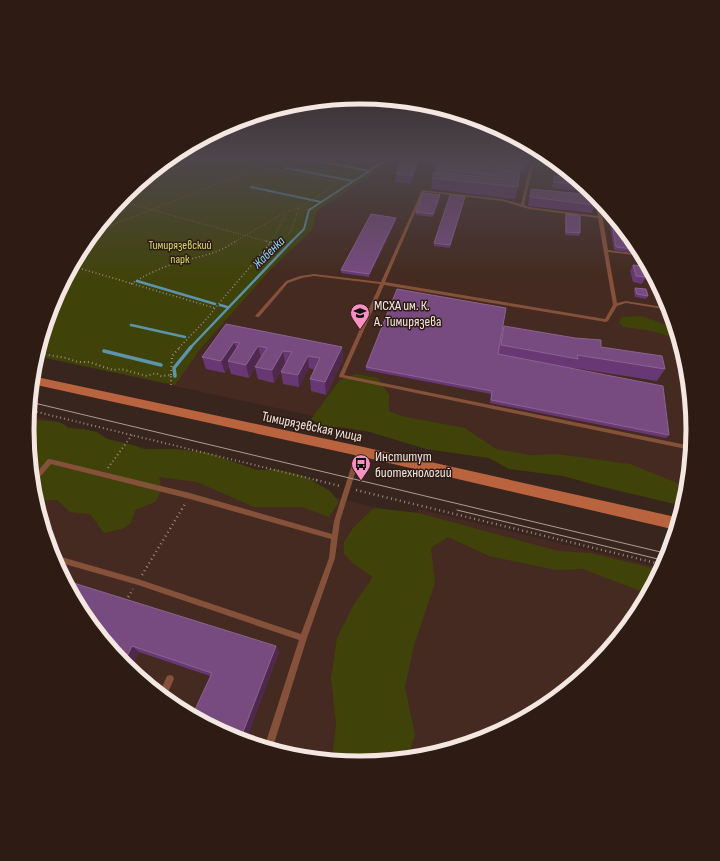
<svg xmlns="http://www.w3.org/2000/svg" width="720" height="861" font-family="'Sofia Sans Condensed',sans-serif">
  <style>
    .built { fill: #442a20 }
    .green { fill: #404309 }
    .lines { fill: none; stroke-linecap: round; stroke-linejoin: round }
    .stream-far2 { stroke: #5c94ab; stroke-width: 2 }
    .stream-far1 { stroke: #5c94ab; stroke-width: 2.5 }
    .stream { stroke: #5c94ab; stroke-width: 3.5 }
    .path-far3 { stroke: #9b8b85; stroke-width: 1; stroke-dasharray: 0.5 2; stroke-linecap: butt }
    .path-far2 { stroke: #9b8b85; stroke-width: 1.5; stroke-dasharray: 1 2.5; stroke-linecap: butt }
    .path-far1 { stroke: #9b8b85; stroke-width: 2; stroke-dasharray: 1 3; stroke-linecap: butt }
    .path { stroke: #9b8b85; stroke-width: 2.5; stroke-dasharray: 1 3.5; stroke-linecap: butt }
    .lane { fill: #86513a; fill-rule: evenodd }
    .secondary { fill: #b9643f; fill-rule: evenodd }
    .tram { stroke: #ac9d97; stroke-width: 1 }
    .wall { fill: #683874 }
    .shaded-wall { fill: #4f294d }
    .building { fill: #784b80; stroke: #8b638f }
    .labels { text-anchor: middle; stroke-width: 3; stroke-linejoin: round; paint-order: stroke }
    .far-park-label { font-size: 12px; fill: #d7df63; stroke: #2e1b14 }
    .far-water-label { font-size: 13px; font-style: italic; fill: #90dafd; stroke: #2e1b14 }
    .poi-label { font-size: 14px; fill: #f4e7e2; stroke: #2e1b14; text-anchor: start }
    .street-label { font-size: 14px; fill: #f4e7e2; stroke: #2e1b14 }
    .rim { fill: none; stroke: #f4e7e2; stroke-width: 5 }
  </style>
  <rect width="100%" height="100%" fill="#38251e"/>
  <path class="built" d="M169,158H551L596,195L637,246L668,303L687,366L693,431L686,497L36,356L52,303L83,245L125,195Z
    M29,414L65,424L66,428L416,518L418,509L662,568L637,616L595,666L545,708L487,738L425,757L360,763L295,757L232,738L175,707L124,666L83,615L52,558L33,495L27,430Z"/>
  <path class="green" d="M169,158H397L317,211L312,230L272,268L201,348L175,385L36,356L52,303L83,245L125,195Z
    M642,316L664,324H674L678,338L646,330L624,327L619,323L621,317Z
    M356,374L378,378L389,395V411L401,416L465,428L496,449L530,455L557,454L630,464L687,487L683,506L603,487L563,476L509,469L489,458L426,449L370,432L347,428L323,426L311,419L340,380Z
    M28,419L59,422L69,428L83,429L97,432L107,439L133,445L143,449H173L206,452L257,470L276,469L304,476L330,491L339,502L329,517L302,507H254L197,482L159,477L162,489L155,502L135,510L131,523L122,529L104,533L90,514L70,512L57,500H35L27,430Z
    M374,508L419,513L558,551L590,553L661,570L648,594L583,569L556,570L489,556L448,537L431,548L435,583L414,645L405,687L415,735L407,759L360,763L332,761L336,724L331,678L337,638L354,604L373,577L355,565L344,554V542L353,528Z"/>
  <g class="lines">
    <path class="stream-far2" d="M301,158L370,171
      M286,168L353,181
      M251,187L321,202
      M291,242L304,229L309,210L389,158"/>
    <path class="stream-far1" d="M137,281L215,304
      M220,305L227,307
      M131,325L185,337
      M190,348L292,241"/>
    <path class="stream" d="M104,351L161,365
      M175,376L174,368L191,347"/>
    <path class="path-far3" d="M214,158L337,182
      M120,201L269,242
      M94,232L215,185C225,178 238,179 248,172C254,169 256,163 261,158
      M234,242L286,212
      M271,242L287,212L299,208
      M273,242L283,239L291,231L299,208L378,158"/>
    <path class="path-far2" d="M266,241L271,243L278,241
      M72,266L215,308
      M131,284C147,274 164,266 183,261C201,256 220,253 236,241
      M179,348C191,334 205,323 215,308L272,241"/>
    <path class="path-far1" d="M37,353L66,358L78,362H89L113,370L121,369L147,376L156,373L161,376L171,375V385
      M171,375L172,356L180,347
      M29,410L320,481
      M108,468L132,435"/>
    <path class="path" d="M316,480L340,486
      M356,490L664,565
      M142,575L185,504
      M126,601L133,589"/>
    <path class="lane" d="M540,162H541V164L533,167L524,205L529,207L598,216L597,212V199L598,198L601,202V211L609,212L611,214L602,213L608,250L641,254L643,256L608,252L617,303L626,301L669,308L670,310L626,303L617,306L608,321L606,322L384,285L344,375L691,446V450L339,377V376L380,284L314,276L302,278L288,283L259,317H257L255,316L286,281L300,276L314,274L381,282L422,190L502,199L521,204L530,166ZM424,192L502,201L529,209L598,218L613,305L605,319L385,282Z
      M357,449H361L362,451L340,521L335,558L307,638L272,750L264,748L299,640L138,585L54,561L51,554L138,579L301,634L329,558L331,539L190,499L51,464L34,484H32V478L48,459H50L190,493L332,534L334,521Z
      M170,675L173,676L174,679L165,699L159,694L167,676Z"/>
    <path class="secondary" d="M32,376L359,446L680,518L676,530L359,456L32,384Z"/>
    <path class="tram" d="M30,402L669,554
      M457,510L666,561"/>
  </g>
  <path class="wall" d="M403,158H423L411,184L395,182L396,174Z
    M440,158H528L525,172H520L518,187L515,199L431,189L432,178L435,172V169L438,163Z
    M554,161L559,165L553,164Z
    M554,176L579,185L577,191L552,188Z
    M531,189L595,205L592,213L528,206L529,198Z
    M465,197L450,248L434,246V243Z
    M440,198L433,217L416,215V212Z
    M566,214L580,233L579,236L565,235V217Z
    M396,218V221L369,277L341,273V270Z
    M611,218L637,246L641,254L614,250L609,221Z
    M633,265L646,277L642,284L633,282L630,271Z
    M635,288L648,296L646,299L635,297L634,291Z
    M226,324L342,347L343,359L326,395L311,391L310,379L315,370L309,368L299,387L283,384L281,372L286,363H285L274,383L258,379L255,367L249,378L231,374L229,367L225,373L206,369L202,357Z
    M504,326L601,347L665,369L657,381L574,368L573,369L669,435L666,438L490,403L491,394L366,370V367L501,336Z
    M83,615L276,646L279,652L245,742L232,738L210,676L139,652L129,670L124,666Z"/>
  <path class="shaded-wall" d="M420,158H423L411,184L412,176Z
    M440,195V198L433,217V214Z
    M465,197L464,200L450,248V245Z
    M396,218V221L369,277V274Z
    M234,342L238,354L228,361L229,367L225,373L221,361Z
    M258,346L261,358L249,378L246,365Z
    M342,347L343,359L326,395L325,382Z
    M283,351L285,363L274,383L272,370Z
    M308,356L309,368L299,387L298,375Z
    M132,646L139,652L129,670L123,664Z
    M276,646L279,652L245,742L240,740Z"/>
  <path class="building" d="M403,158H420L412,176L396,174Z
    M440,158H476L516,162V160L502,158H528V161H521L518,187L432,178L434,172L513,180L514,178L435,169L438,163L515,171V168L439,160Z
    M554,176L575,178L579,181V185L554,182Z
    M531,189L594,195L595,205L530,197Z
    M423,193L440,195L433,214L416,212Z
    M450,195L465,197L450,245L434,243Z
    M371,214L396,218L369,274L341,270Z
    M566,214L580,216V233L566,232Z
    M611,218H614L637,246L639,250L616,247Z
    M633,265L643,266L646,277L636,276Z
    M635,288L646,289L648,296L637,294Z
    M397,289L506,308L498,354L663,386L669,435L491,400L492,391L366,367Z
    M226,324L342,347L325,382L310,379L320,358L308,356L298,375L281,372L292,352L283,351L272,370L255,367L267,348L258,346L246,365L228,361L240,343L234,342L221,361L202,357Z
    M504,326L575,338L601,340V347L662,356L665,369L577,355L578,359L501,345Z
    M64,580L276,646L240,740L232,738L192,716L212,673L132,646L123,664L83,615Z"/>
  <linearGradient id="sky" x2="0" y2="1"><stop stop-color="#1f1410"/><stop offset="0.57" stop-color="#4d464c"/><stop offset="1" stop-color="#4d464c" stop-opacity="0"/></linearGradient>
  <rect width="720" height="279" fill="url(#sky)"/>
  <defs>
    <symbol id="university-pin" viewBox="-11 -11 22 30"><path d="M0 17L-7.5 6A9.5 9.5 0 1 1 7.5 6Z" fill="#fc8fc2" stroke="#2e1b14"/><path d="M0-5L7-2L0 1L-7-2ZM-4 1L0 2.5L4 1V4Q0 6-4 4Z" fill="#111"/></symbol>
    <symbol id="bus-pin" viewBox="-11 -11 22 30"><path d="M0 17L-7.5 6A9.5 9.5 0 1 1 7.5 6Z" fill="#fc8fc2" stroke="#2e1b14"/><path d="M-5-6H5V4H4V6H2V4H-2V6H-4V4H-5ZM-3.5-4V0h7V-4ZM-3.5 1.2v1.5H-2V1.2ZM2 1.2v1.5H3.5V1.2Z" fill="#111"/></symbol>
  </defs>
  <g fill-rule="evenodd">
    <use href="#university-pin" x="349" y="302" width="22" height="30"/>
    <use href="#bus-pin" x="350" y="453" width="22" height="30"/>
  </g>
  <g class="labels">
    <g class="far-park-label">
      <text x="180" y="249">Тимирязевский<tspan x="180" dy="14">парк</tspan></text>
    </g>
    <g class="far-water-label">
      <text transform="translate(268 252) rotate(-45)" y="5">Жабенка</text>
    </g>
    <g class="poi-label">
      <text x="374" y="310">МСХА им. К.<tspan x="374" dy="16">А. Тимирязева</tspan></text>
      <text x="375" y="461">Институт<tspan x="375" dy="16">биотехнологий</tspan></text>
    </g>
    <g class="street-label">
      <text transform="translate(312 426) rotate(12)" y="5">Тимирязевская улица</text>
    </g>
  </g>
  <path d="M0 0H720V861H0ZM34 430a326 326 0 1 1 652 0a326 326 0 1 1-652 0Z" fill="#2e1b14" fill-rule="evenodd"/>
  <path class="rim" d="M34 430a326 326 0 1 1 652 0a326 326 0 1 1-652 0Z"/>
</svg>
